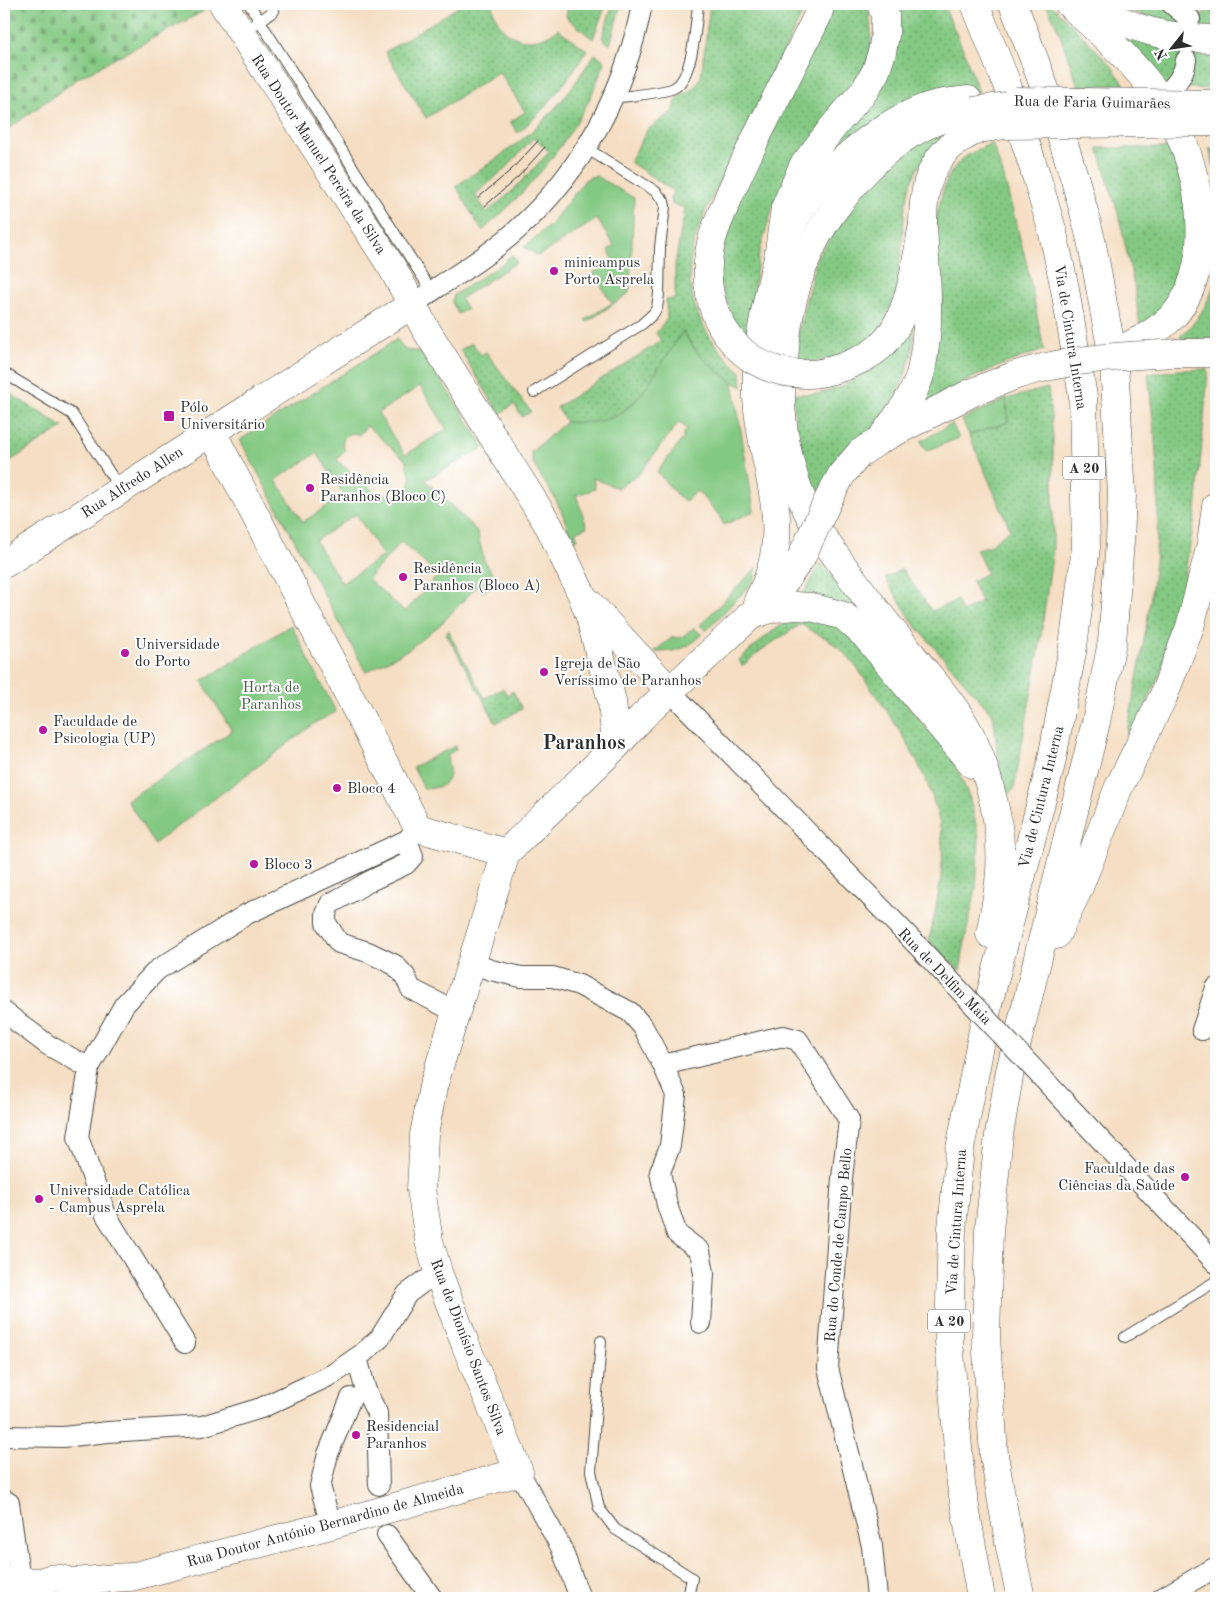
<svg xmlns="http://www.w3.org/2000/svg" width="1220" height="1602" font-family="'Old Standard TT',serif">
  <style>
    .grass { fill: url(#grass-dots); stroke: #587a57; fill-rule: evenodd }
    .cemetery { fill: url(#cemetery-stones); stroke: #587a57 }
    .green { fill: #84c983; stroke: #587a57; fill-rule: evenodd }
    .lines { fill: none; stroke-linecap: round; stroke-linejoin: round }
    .lane-casing { stroke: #494642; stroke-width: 12 }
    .street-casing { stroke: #494642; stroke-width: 22 }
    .secondary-casing { stroke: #494642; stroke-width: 29 }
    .highway-casing { stroke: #494642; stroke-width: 29 }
    .lane { stroke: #fff; stroke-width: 10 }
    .street { stroke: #fff; stroke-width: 20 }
    .secondary { stroke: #fff; stroke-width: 28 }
    .highway { stroke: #fff; stroke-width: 28 }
    .tram { stroke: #2b2b2b; stroke-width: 1 }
    .street-bridge-casing { stroke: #494642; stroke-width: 22; stroke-linecap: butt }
    .secondary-bridge-casing { stroke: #494642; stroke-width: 29; stroke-linecap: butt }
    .highway-bridge-casing { stroke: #494642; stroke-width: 29; stroke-linecap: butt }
    .street-bridge { stroke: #fff; stroke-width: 20 }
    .secondary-bridge { stroke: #fff; stroke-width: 28 }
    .highway-bridge { stroke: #fff; stroke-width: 28 }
    .poi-dot { fill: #b5179e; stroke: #fff; stroke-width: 2 }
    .labels { text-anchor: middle; stroke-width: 4; stroke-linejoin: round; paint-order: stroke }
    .shield { fill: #fff; stroke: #6b6b6b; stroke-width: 1 }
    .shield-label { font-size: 14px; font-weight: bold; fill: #2b2b2b }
    .street-label { font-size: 15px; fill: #2b2b2b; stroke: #fff }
    .poi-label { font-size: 15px; fill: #2b2b2b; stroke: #fff; text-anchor: start }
    .park-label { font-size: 15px; fill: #4a624a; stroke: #fff }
    .district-label { font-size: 20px; font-weight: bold; fill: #2b2b2b; stroke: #fff }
  </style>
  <defs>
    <pattern id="grass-dots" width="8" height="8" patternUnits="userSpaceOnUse" patternTransform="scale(1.25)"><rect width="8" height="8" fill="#84c983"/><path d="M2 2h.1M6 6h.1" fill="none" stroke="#6ca36b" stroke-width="1.8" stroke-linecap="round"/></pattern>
    <pattern id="cemetery-stones" width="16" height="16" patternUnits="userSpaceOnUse" patternTransform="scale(1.25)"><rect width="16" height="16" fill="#84c983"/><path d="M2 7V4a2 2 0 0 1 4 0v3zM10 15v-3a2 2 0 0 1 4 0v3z" fill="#6ca36b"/></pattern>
  </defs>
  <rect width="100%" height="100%" fill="#fff"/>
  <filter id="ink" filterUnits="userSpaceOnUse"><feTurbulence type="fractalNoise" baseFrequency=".02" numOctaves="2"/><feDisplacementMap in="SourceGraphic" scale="10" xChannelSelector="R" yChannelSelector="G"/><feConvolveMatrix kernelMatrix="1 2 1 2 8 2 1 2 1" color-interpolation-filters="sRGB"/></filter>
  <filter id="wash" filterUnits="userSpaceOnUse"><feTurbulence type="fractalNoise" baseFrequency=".0096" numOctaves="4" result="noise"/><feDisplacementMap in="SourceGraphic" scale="20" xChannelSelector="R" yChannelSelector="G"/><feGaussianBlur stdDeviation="1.12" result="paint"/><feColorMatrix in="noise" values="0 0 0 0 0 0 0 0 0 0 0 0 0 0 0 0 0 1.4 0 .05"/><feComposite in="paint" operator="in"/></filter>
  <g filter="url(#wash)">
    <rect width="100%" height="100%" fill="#f5dec3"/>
    <path class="grass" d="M463,4H492C497,39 531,51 558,29L587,50C567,82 546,109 518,133L510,122L525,112L499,72L426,118L385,52Z
      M568,4H606L593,39L566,17Z
      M613,4H621L610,45L602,38Z
      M710,4H807L706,210C701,222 696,234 693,246C681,297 704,339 741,372L742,387C717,374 697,356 683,331C661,365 635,421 590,423C582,424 574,422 566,422L557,407L661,341L656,333L667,319L666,300L675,299V264L685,208L672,204L670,199L673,191L630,162L647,130L672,112L678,97L693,89L701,77Z
      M828,4H867C871,21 873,41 868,59C865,66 860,73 856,80L773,206L759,254L746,339L735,324L717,276L732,208Z
      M887,4H943L963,49L979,93L855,134L833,151L815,177L840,132Z
      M1046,4H1051L1111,65L1125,85L1078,86L1058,29Z
      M1109,4H1161L1181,19L1198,21L1203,13L1216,11V28L1176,26Z
      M1108,22L1216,50V89L1165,87Z
      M595,54L604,60L605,63C599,76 594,90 588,102C561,152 525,194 482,231L456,186C497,158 535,135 566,95C577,82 585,67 595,54ZM534,137L549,152L510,193L487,212L475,195L506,168Z
      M963,121L919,166L911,182L905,207L901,254L895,295L882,327L855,351L816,362L794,360L798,332L817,256L888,159Z
      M992,143L1003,174L1026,261L1044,350C998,364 957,384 916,409L936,220C940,200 945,175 960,161C969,153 981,148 992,143Z
      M1098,148H1170C1189,196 1201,260 1167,304C1160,312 1148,319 1140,326L1134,285L1118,213Z
      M1209,149H1216V175Z
      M1216,281V339H1182L1180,336C1198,323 1208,302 1216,281Z
      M914,313C913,327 914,343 911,356C906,375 898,393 888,410L814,498L797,442L793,394H818L841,387L877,366L899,346Z
      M472,343L481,355L486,352L531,412L522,417L514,404L500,414L460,350Z
      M1206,369L1208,372L1196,512L1178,610L1166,660L1129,743L1126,738C1139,665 1156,589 1158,515C1159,468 1153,420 1148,374L1178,370Z
      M1048,388L1053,437V548L1039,650L1014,789L1007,795L1001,780L993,715L914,624L885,578L902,569L932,611L957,600L962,612L981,602L972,581L987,573L976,549L989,546L1010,529L969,435L1008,422L1006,399Z
      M4,390L63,427L4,465Z
      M821,563L936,707L801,598Z
      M800,620L840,623L954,761L970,799L979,837L976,890L967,929L960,971L929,941C936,906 946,868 941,832C933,780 902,732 872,690C864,678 855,664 845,654C839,648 831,641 824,637C815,633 809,630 801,624L760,651L742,666L739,660L766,636L783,624Z
      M449,630L451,637L485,698L503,688L507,695L513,691L522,709L496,723L446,633Z
      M55,1589L72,1598H41Z"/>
    <path class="cemetery" d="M4,4H199L204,11L80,77L4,132Z"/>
    <path class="green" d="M596,176L634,198L630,288L628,294L587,322L585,320L612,303L593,273L613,259L608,250L614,246L597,219L538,256L524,247L551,224L585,180L590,177Z
      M512,255L517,262L460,299L467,309L458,314L452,302L454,295L503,263Z
      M683,331C694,352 712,369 733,382L754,511L724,525L718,514L697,491L685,501L676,494L657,472L684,437L683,435L687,429L679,422L639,474L617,488L593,478L595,489L576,495L587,527L575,532L578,539L571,541C568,528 564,516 558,504C551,489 531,468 531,452L566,422C603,424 622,420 645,389Z
      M397,339L405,350L422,352L485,447L425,480L477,531L484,560L497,581L483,592L477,586L441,624L409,649L366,672L240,440ZM420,386L447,429L405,455L378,413ZM367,426L408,462L406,465C419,485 403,504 381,493L379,496L337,460L345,450C338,440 348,429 359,435ZM317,453L344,495L303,522L276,480ZM356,514L383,556L342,583L315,541ZM401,542L438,575L405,612L368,579Z
      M1006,399L1008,422L969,435L962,420Z
      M952,424L959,438L926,451L921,441Z
      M757,567L754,581L706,631L700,625Z
      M291,625L336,712L318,721L154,844L127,800L232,731L202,681Z
      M694,628L702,635C685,650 676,652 653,652L673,637L680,638Z
      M455,746L456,749L447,756C447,762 450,767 449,773C449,787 435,788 424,789L413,767Z"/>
  </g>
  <g filter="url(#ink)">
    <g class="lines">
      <defs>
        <path id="lane" d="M249,4L432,292
          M255,24L274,11
          M613,98C626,96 664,93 674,88C693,78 696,24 698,4
          M4,373L72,414L120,489
          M534,392L642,324L653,314L657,308L659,294L660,247L665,207L664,201L655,191L586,148
          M1125,1337L1216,1281
          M601,1341L591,1471L599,1508L615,1529L692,1578L688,1598"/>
        <path id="street" d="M1172,4L1190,19
          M1160,99C1173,88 1184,77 1186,60
          M413,304C423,298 432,291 441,285C468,268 494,251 518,229C583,170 626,90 642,4
          M670,691L916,944
          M407,840L413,856L406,864L370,881L330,904L326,914V923L339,943L368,952L395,965L405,976L411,989L456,1012
          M471,963L491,970L521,977H553L579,985L630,1012L643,1027L663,1065L676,1095L670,1146L660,1172L667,1205L677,1234L700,1251L704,1273L701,1323
          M4,1012L48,1045L89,1068
          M1202,1030L1216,988
          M663,1065L783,1036L798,1040L849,1120L842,1178L828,1368L872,1546L877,1598
          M1082,1120L1216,1263
          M185,1343L106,1215L78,1137L89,1068L124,1005L157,970L247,914L407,840L418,828
          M357,1358L366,1391L377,1413L379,1485
          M4,1436L63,1437L108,1432L202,1426L261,1408L333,1374L362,1354L380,1338L407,1294L423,1282L439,1275
          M519,1472L561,1547L580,1598
          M4,1500L9,1503L20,1581
          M331,1525L320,1486L328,1454L351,1398
          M387,1535L432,1598
          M1162,1598L1216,1567"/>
        <path id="secondary" d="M223,4L393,269L425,328L549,526L582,595L590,617L612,701L616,746
          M1178,353H1216
          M212,432L418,828L506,853
          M881,439C896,417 915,397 921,371C926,347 928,322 927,299C927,232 902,161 979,129
          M831,494L842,474L860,453L881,439L971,393L1016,375
          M4,564L413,304
          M758,600C798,529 761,470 757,397C755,366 760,336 766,307C773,275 780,245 796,217C821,172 884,119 934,105C945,102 957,101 968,100
          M588,602L670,691
          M4,1581L41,1582
          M70,1582C91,1582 110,1577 131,1577L331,1525L519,1472L466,1346L439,1275L429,1241L421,1189L424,1135L433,1087L456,1012L506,853L616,746L642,717L779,589L801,558
          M26,1598C39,1574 67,1571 82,1595"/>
        <path id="highway" d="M975,4L1006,82L1036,175L1053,233L1065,289L1083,397L1086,547L1073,647L1051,764L988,1004L960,1149L952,1228L949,1341L961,1484L981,1598
          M1013,4C1043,81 1072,159 1091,240C1098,273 1103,307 1110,341
          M1069,4C1102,34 1135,63 1161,100C1199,156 1220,259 1175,314C1155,335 1130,345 1104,357
          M1090,4C1134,31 1165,38 1216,39
          M973,111C908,122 868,162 831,214C801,256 787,309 784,361C783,372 782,383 781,395C781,435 793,487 813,522C823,540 837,557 849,574C870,602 890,629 912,655C933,682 957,707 972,738C990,776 1003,829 1000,871C999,892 994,914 990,934
          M764,122L817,17L821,4
          M778,258L785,208L803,166L833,127L865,90L876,71L882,52L885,35V15L881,4
          M843,367C858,361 872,355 883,344C911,315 916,261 923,224
          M749,616L774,608L796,606L811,607L844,616L865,635L972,764
          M1056,935L1077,892L1118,789L1163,697L1190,627L1211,544L1216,506
          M1021,1598L1010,1548L994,1455L986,1338L989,1230L999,1135L1010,1071L1096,722L1112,642L1120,541L1122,494L1114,365"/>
      </defs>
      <use href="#lane" class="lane-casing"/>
      <use href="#street" class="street-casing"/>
      <use href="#secondary" class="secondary-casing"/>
      <use href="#highway" class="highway-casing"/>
      <use href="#lane" class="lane"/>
      <use href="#street" class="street"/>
      <use href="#secondary" class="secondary"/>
      <use href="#highway" class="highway"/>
      <path class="tram" d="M478,198L511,170L538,141
        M485,206L518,177L545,147"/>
      <defs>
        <path id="street-bridge" d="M916,944L1082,1120"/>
        <path id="secondary-bridge" d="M1015,101L1216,104
          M979,129L1005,125L1216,122
          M1016,375C1071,358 1121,356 1178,353
          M801,558L831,494"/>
        <path id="highway-bridge" d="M973,111L1039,101
          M764,122C751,148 738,174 727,201C720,217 713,231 710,248C697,313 739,377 810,374C821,374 833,370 843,367"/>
      </defs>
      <use href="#street-bridge" class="street-bridge-casing"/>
      <use href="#secondary-bridge" class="secondary-bridge-casing"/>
      <use href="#highway-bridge" class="highway-bridge-casing"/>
      <use href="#street-bridge" class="street-bridge"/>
      <use href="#secondary-bridge" class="secondary-bridge"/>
      <use href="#highway-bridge" class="highway-bridge"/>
    </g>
  </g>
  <g class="poi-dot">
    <circle cx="554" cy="271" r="5"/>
    <rect x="163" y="410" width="12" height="12" rx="2.5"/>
    <circle cx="310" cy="488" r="5"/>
    <circle cx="403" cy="577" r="5"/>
    <circle cx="125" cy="653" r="5"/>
    <circle cx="544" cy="672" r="5"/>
    <circle cx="43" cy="730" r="5"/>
    <circle cx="337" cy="788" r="5"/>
    <circle cx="254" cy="864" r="5"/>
    <circle cx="1185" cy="1177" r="5"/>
    <circle cx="39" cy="1199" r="5"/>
    <circle cx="356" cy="1435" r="5"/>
  </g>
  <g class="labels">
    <g class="shield">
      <rect x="1063" y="456.5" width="42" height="23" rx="4"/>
      <rect x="928" y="1309.5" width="42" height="23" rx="4"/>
    </g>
    <g class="shield-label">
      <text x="1084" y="473">A 20</text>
      <text x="949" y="1326">A 20</text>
    </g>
    <g class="street-label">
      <text transform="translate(1092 102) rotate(1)" y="5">Rua de Faria Guimarães</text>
      <text transform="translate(319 154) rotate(57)" y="5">Rua Doutor Manuel Pereira da Silva</text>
      <text transform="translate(1071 337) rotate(81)" y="5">Via de Cintura Interna</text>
      <text transform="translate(132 482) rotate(-33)" y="5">Rua Alfredo Allen</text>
      <text transform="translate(1041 797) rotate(-76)" y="5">Via de Cintura Interna</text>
      <text transform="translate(945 976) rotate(46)" y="5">Rua de Delfim Maia</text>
      <text transform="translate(956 1222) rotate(-86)" y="5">Via de Cintura Interna</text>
      <text transform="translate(838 1245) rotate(-85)" y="5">Rua do Conde de Campo Bello</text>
      <text transform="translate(469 1347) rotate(69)" y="5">Rua de Dionísio Santos Silva</text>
      <text transform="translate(325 1525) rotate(-15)" y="5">Rua Doutor António Bernardino de Almeida</text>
    </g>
    <g class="poi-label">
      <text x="564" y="267">minicampus<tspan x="564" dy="17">Porto Asprela</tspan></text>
      <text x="180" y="412">Pólo<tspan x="180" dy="17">Universitário</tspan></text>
      <text x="320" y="484">Residência<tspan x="320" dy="17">Paranhos (Bloco C)</tspan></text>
      <text x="413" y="573">Residência<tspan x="413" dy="17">Paranhos (Bloco A)</tspan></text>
      <text x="135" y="649">Universidade<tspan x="135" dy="17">do Porto</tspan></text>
      <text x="554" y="668">Igreja de São<tspan x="554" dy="17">Veríssimo de Paranhos</tspan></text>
      <text x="53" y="726">Faculdade de<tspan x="53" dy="17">Psicologia (UP)</tspan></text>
      <text x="347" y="793">Bloco 4</text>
      <text x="264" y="869">Bloco 3</text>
      <text x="1175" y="1173" text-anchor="end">Faculdade das<tspan x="1175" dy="17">Ciências da Saúde</tspan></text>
      <text x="49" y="1195">Universidade Católica<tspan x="49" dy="17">- Campus Asprela</tspan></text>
      <text x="366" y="1431">Residencial<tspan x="366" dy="17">Paranhos</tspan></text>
    </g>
    <g class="park-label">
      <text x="271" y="692">Horta de<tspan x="271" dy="17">Paranhos</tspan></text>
    </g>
    <g class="district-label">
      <text x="584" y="749">Paranhos</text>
    </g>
  </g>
  <rect width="1220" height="1602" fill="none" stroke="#fff" stroke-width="20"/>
  <g transform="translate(1172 48) rotate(240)" stroke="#ffffff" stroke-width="4" paint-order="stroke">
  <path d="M0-4L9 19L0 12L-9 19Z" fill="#2b2b2b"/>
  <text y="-8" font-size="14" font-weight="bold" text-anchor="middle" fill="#2b2b2b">N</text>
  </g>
</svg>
